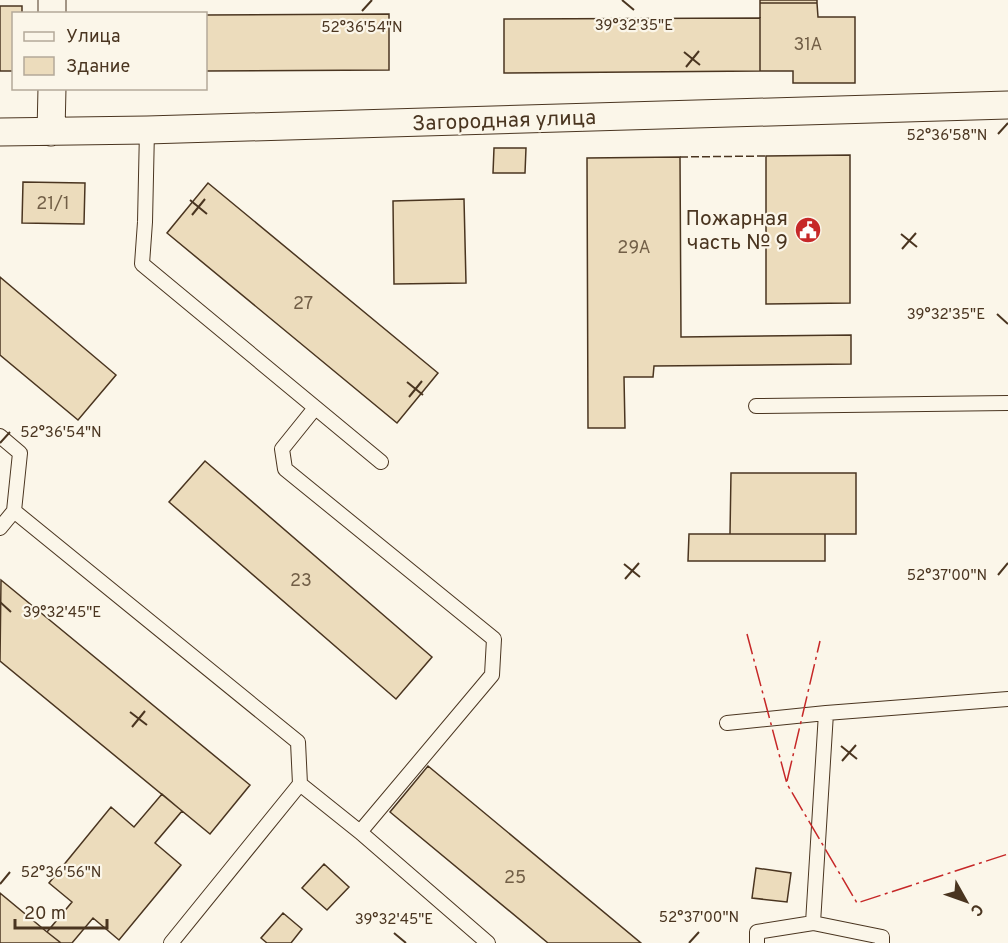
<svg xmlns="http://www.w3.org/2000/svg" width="1008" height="943" font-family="Overpass,sans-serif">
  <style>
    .building { fill: #ecdcbc; stroke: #4a3520; stroke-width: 1.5 }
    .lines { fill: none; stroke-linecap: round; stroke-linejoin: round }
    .lane-casing { stroke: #4a3520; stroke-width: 16 }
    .street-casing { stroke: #4a3520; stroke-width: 29 }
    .lane { stroke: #fbf6e9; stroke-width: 14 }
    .street { stroke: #fbf6e9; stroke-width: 27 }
    .fence { stroke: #4a3520; stroke-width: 1.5; stroke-dasharray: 8 3; stroke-linecap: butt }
    .power { stroke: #c62828; stroke-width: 1.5; stroke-dasharray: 21 4.5 3 4.5; stroke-linecap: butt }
    .ticks { fill: none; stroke: #4a3520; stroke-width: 2 }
    .labels { text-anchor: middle; stroke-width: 4.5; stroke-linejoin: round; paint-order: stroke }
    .number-label { font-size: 18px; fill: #725f47 }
    .street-label { font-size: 21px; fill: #4a3520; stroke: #fbf6e9 }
    .poi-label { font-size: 21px; fill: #4a3520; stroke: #fbf6e9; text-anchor: end }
    .ticks-label { font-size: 15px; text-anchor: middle; fill: #4a3520; stroke: #fbf6e9; stroke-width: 4.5; stroke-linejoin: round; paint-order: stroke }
  </style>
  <rect width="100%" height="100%" fill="#fbf6e9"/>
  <path class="building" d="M760,0H817V3H760Z
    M760,3H817L818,17H855V83H793V71H760Z
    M0,6H22V14H14V71H0Z
    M389,14V70L206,71V15Z
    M760,18V71L504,73V19Z
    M494,148H526L525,173H493Z
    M850,155V303L766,304V156Z
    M680,157L681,337L851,335V364L654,366L653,377H624L625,428H588L587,158Z
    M23,182L85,183L84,224L22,223Z
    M208,183L438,373L397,423L167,233Z
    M464,199L466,283L394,284L393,201Z
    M0,277L116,375L78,420L0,355Z
    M205,461L432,657L396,699L169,502Z
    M731,473H856V534H730Z
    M689,534H825V561H688Z
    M1,580L250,785L210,834L0,661Z
    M428,766L641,943H548L390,812Z
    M162,794L182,811L155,843L181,865L119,940L93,918L72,943H61L47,932L72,902L49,883L111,807L134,827Z
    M324,864L349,887L327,910L302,888Z
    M756,868L791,873L787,902L752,898Z
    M0,893L47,932L61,943H0Z
    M283,913L302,929L291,943H267L261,938Z"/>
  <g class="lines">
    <defs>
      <path id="lane" d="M147,130L145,222L142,264L381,462
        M756,406L1008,403
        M0,436L20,453L14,511L0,528
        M14,511L298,742L300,784
        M727,723L826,713
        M360,832L488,943
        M813,923L826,713L1008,699
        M171,943L300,784L360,832L492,675L494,639L285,469L282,449L315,408
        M757,943V932L813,923L882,937V943"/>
      <path id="street" d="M52,14V0
        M0,132L147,130L1008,105
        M51,132L52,88"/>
    </defs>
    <use href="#lane" class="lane-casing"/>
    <use href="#street" class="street-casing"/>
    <use href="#lane" class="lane"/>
    <use href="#street" class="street"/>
    <path class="fence" d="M680,157L766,156"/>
    <path class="power" d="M747,634L787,784L857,903L1008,854
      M787,781L820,641"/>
  </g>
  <path class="ticks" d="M622,0L634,10M362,11L372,0M684,52L700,65M686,67L699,51M998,134L1008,123M190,200L207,214M192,215L205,199M901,234L917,247M902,249L916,233M997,314L1008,324M407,382L423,395M409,397L422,381M0,443L10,432M624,564L640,577M998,575L1008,563M625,579L639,563M0,602L11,612M130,712L147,725M132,727L145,711M841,746L857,759M842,761L856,745M0,884L10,872M394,933L406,943M689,943L699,932"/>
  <defs>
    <symbol id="civic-disc" viewBox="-11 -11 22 22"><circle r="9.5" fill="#c62828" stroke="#fbf6e9"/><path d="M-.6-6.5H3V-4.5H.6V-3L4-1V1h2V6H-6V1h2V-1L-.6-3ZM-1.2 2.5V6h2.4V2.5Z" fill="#fff"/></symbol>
  </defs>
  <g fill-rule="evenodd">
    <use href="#civic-disc" x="793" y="215" width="30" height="30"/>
  </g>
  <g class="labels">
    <g class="number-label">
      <text x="808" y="50">31А</text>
      <text x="53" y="209">21/1</text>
      <text x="634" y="253">29А</text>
      <text x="303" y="309">27</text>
      <text x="301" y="586">23</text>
      <text x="515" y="883">25</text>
    </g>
    <g class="street-label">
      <text transform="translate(504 120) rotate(-2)" y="7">Загородная улица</text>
    </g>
    <g class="poi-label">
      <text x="788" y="225">Пожарная<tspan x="788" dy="24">часть № 9</tspan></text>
    </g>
  </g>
  <g class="ticks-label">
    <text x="634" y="30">39°32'35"E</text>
    <text x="362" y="32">52°36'54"N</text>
    <text x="947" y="140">52°36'58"N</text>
    <text x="946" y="319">39°32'35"E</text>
    <text x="61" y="437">52°36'54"N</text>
    <text x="947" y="580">52°37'00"N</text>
    <text x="62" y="617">39°32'45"E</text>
    <text x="61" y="877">52°36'56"N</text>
    <text x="699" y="922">52°37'00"N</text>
    <text x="394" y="924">39°32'45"E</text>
  </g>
  <rect x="12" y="12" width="195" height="78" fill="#fbf6e9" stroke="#b4a999" stroke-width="1.5"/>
  <rect x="24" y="32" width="30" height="9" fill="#fbf6e9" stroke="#b4a999" stroke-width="1.5"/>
  <text x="66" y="42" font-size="18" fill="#4a3520">Улица</text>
  <rect x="24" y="57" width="30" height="18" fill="#ecdcbc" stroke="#b4a999" stroke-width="1.5"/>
  <text x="66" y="72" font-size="18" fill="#4a3520">Здание</text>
  <g transform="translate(966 901) rotate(130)" stroke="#fbf6e9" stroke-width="4.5" paint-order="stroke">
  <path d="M0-4.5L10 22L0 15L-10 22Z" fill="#4a3520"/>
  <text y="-9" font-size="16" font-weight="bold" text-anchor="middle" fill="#4a3520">С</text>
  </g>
  <path d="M15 919v9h92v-9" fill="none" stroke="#4a3520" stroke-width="3"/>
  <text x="24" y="919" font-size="18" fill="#4a3520" stroke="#fbf6e9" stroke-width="4.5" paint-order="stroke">20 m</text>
</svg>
